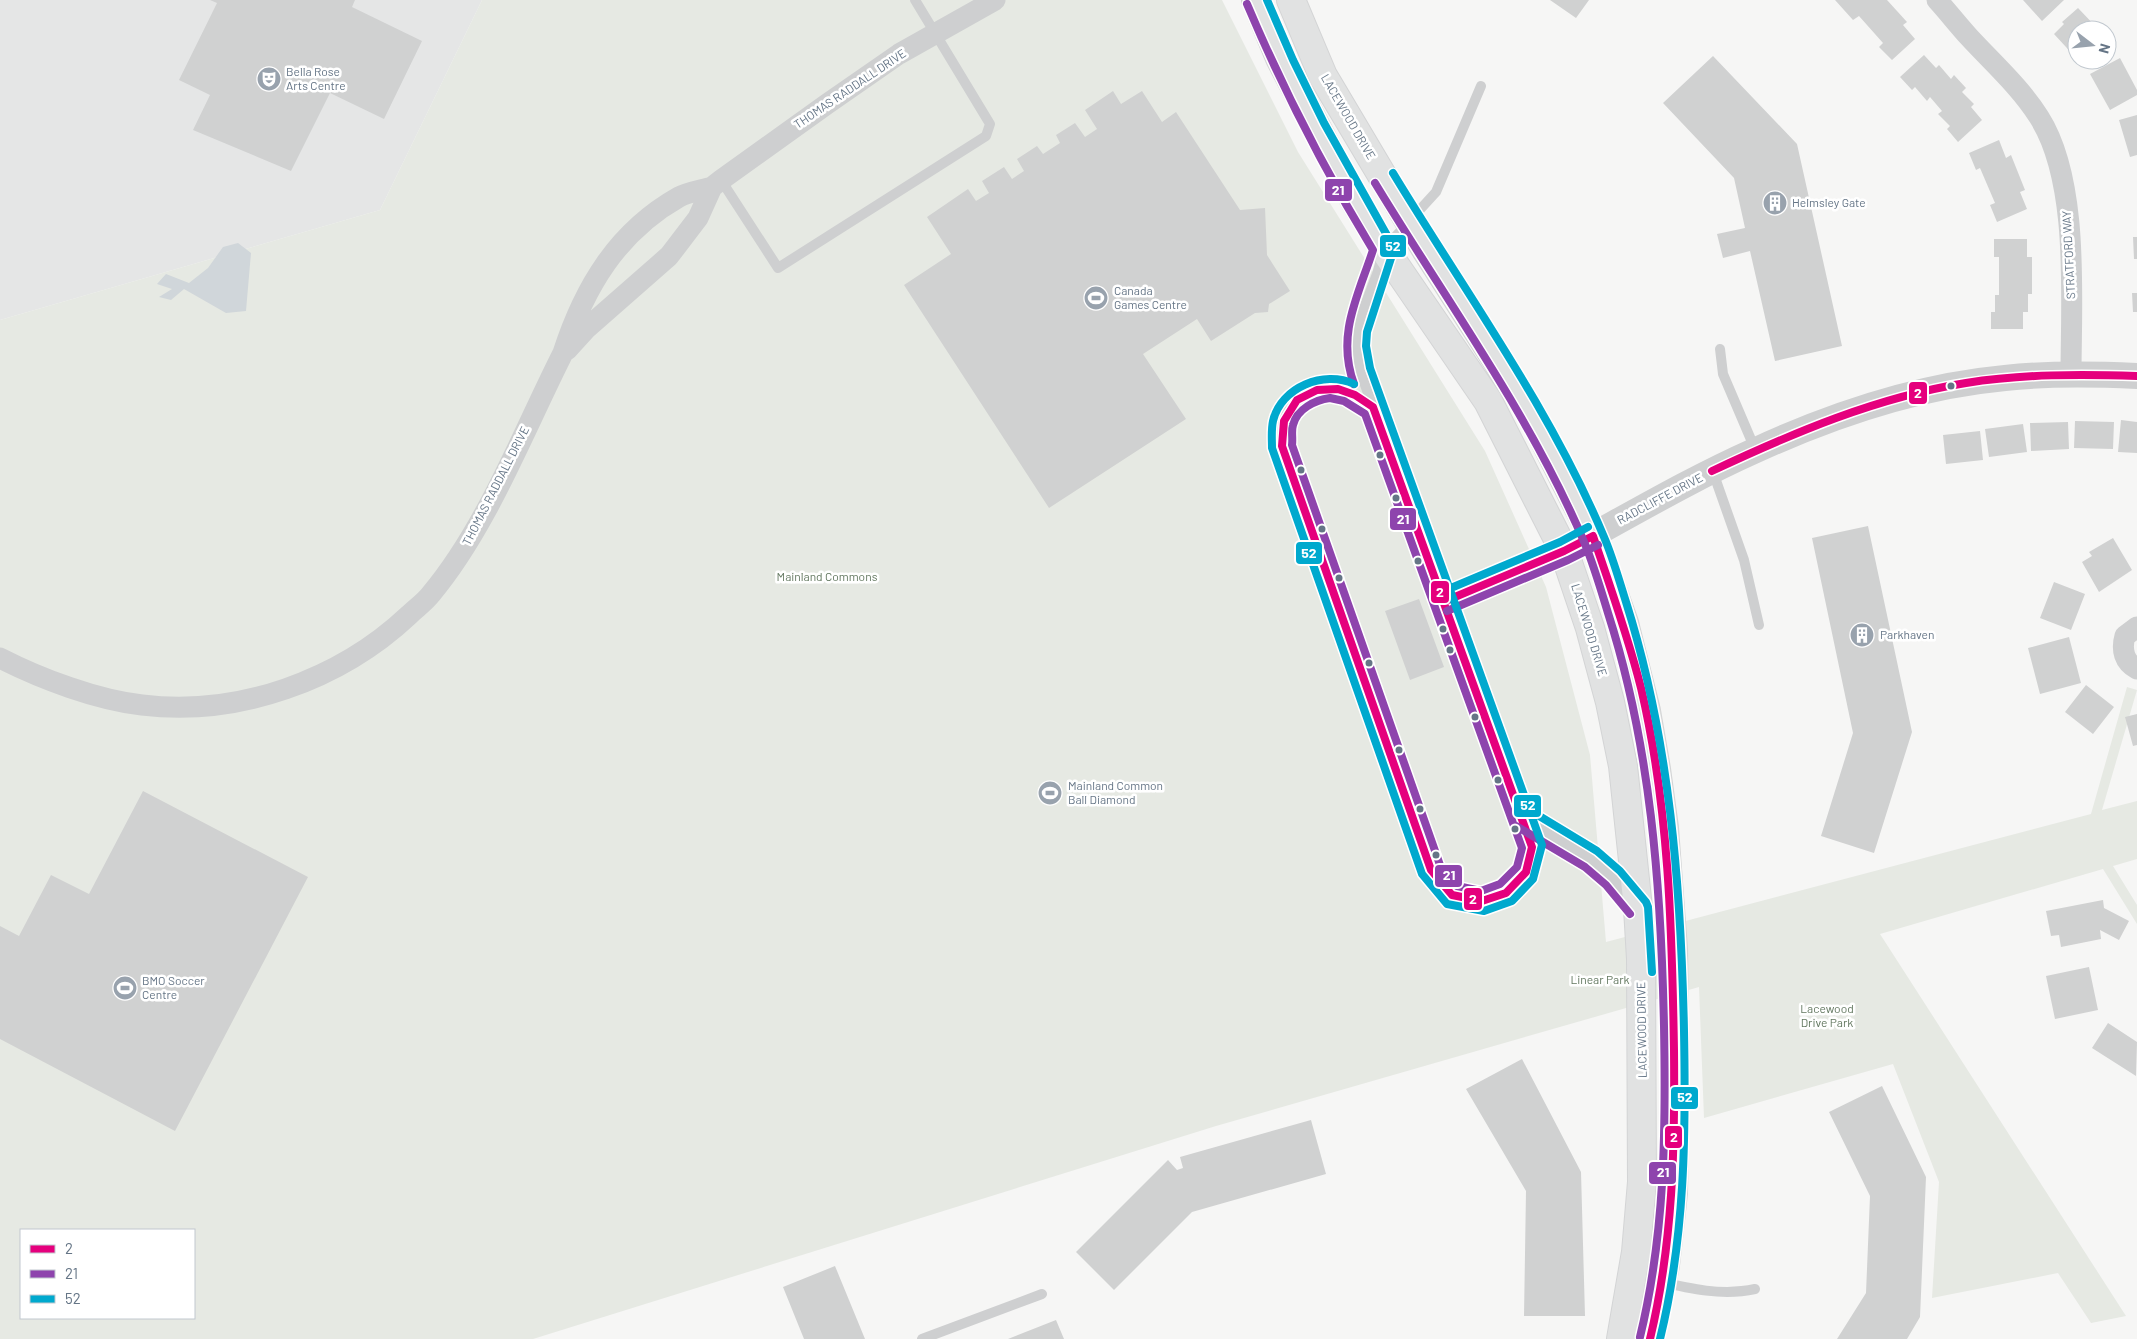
<svg xmlns="http://www.w3.org/2000/svg" width="2137" height="1339" font-family="Barlow,sans-serif">
  <style>
    .built { fill: #e5e6e6 }
    .green { fill: #e6e9e3; fill-rule: evenodd }
    .water { fill: #d0d6da }
    .building { fill: #d0d1d1 }
    .lines { fill: none; stroke-linecap: round; stroke-linejoin: round }
    .secondary-casing { stroke: #d3d4d5; stroke-width: 30 }
    .service { stroke: #cecfd0; stroke-width: 10 }
    .minor { stroke: #cecfd0; stroke-width: 21 }
    .tertiary { stroke: #cecfd0; stroke-width: 26 }
    .secondary { stroke: #e1e2e2; stroke-width: 28 }
    .bus-1-casing { stroke: #fff; stroke-width: 11 }
    .bus-2-casing { stroke: #fff; stroke-width: 11 }
    .bus-3-casing { stroke: #fff; stroke-width: 11 }
    .bus-1 { stroke: #e5007d; stroke-width: 8 }
    .bus-2 { stroke: #8e44ad; stroke-width: 8 }
    .bus-3 { stroke: #00a9ce; stroke-width: 8 }
    .bus-dot { fill: #657586; stroke: #fff; stroke-width: 2 }
    .labels { text-anchor: middle; stroke-width: 5; stroke-linejoin: round; paint-order: stroke }
    .poi-label { font-size: 12px; fill: #657586; stroke: #fff; text-anchor: start }
    .street-label { font-size: 12px; fill: #657586; stroke: #fff }
    .park-label { font-size: 12px; fill: #637860; stroke: #fff }
    .line-badge { stroke: #fff; stroke-width: 2 }
    .badge-label { font-size: 14px; text-anchor: middle; font-weight: bold; fill: #fff }
  </style>
  <rect width="100%" height="100%" fill="#f6f6f5"/>
  <path class="built" d="M0,0H482L380,210L0,320Z"/>
  <path class="green" d="M482,0H1222L1298,152L1485,451L1546,587L1590,755L1606,942L2091,814L2127,687L2137,690L2102,810L2137,801V859L2113,866L2137,905V924L2103,869L1880,934L2126,1316L2091,1323L2058,1273L1932,1298L1939,1182L1893,1064L1704,1118L1699,987L1216,1126L533,1339H0V320L380,210ZM21,1230H194V1318H21Z"/>
  <path class="water" d="M238,243L251,253L246,311L226,313L184,289L171,300L159,297L172,289L157,284L166,274L189,283L208,268L223,247Z"/>
  <path class="building" d="M210,0H355L352,7L422,41L384,119L330,93L291,171L193,130L210,95L179,80L217,3Z
    M1550,0H1589L1576,18Z
    M1835,0H1887L1907,22L1903,25L1915,39L1892,60L1879,47L1883,43L1859,16L1853,20Z
    M2023,0H2064L2042,21Z
    M2078,8L2099,30H2077V59L2054,34L2064,24L2062,22Z
    M1924,55L1936,68L1939,65L1951,79L1954,75L1966,88L1962,92L1974,104L1971,107L1982,120L1958,142L1947,129L1950,126L1938,114L1942,111L1930,97L1927,101L1915,87L1912,90L1900,77Z
    M1713,56L1797,144L1842,346L1775,361L1750,251L1723,258L1717,234L1745,228L1734,178L1663,103Z
    M2120,58L2137,90V95L2110,110L2090,74Z
    M1113,91L1121,104L1142,91L1162,122L1176,112L1240,210L1265,208L1267,255L1290,291L1269,304L1268,312L1255,313L1211,341L1197,319L1143,354L1186,419L1049,508L904,285L951,254L927,217L968,189L976,201L989,193L982,181L1004,167L1012,179L1024,171L1017,159L1037,146L1043,154L1060,143L1056,135L1075,123L1085,137L1097,129L1085,110Z
    M2137,115V155L2130,157L2119,120Z
    M1999,140L2006,158L2011,155L2025,190L2020,192L2027,209L1997,222L1990,205L1995,203L1980,168L1976,170L1969,153Z
    M2133,237H2137V259H2134Z
    M1994,239H2027V257H2032V294H2028V312H2023V329H1991V312H1995V295H1999V257H1994Z
    M2132,293H2137V312H2133Z
    M2121,420L2137,422V453L2118,452Z
    M2075,421L2114,422L2113,449L2074,448Z
    M2068,422L2069,449L2031,451L2030,423Z
    M2023,424L2027,452L1989,457L1985,429Z
    M1980,431L1983,460L1946,464L1943,435Z
    M1868,526L1912,732L1874,853L1821,836L1853,733L1812,538Z
    M2113,538L2132,570L2099,592L2082,562L2092,556L2089,552Z
    M2054,582L2085,594L2071,630L2040,618Z
    M1419,599L1444,667L1410,680L1385,611Z
    M2069,637L2081,683L2040,694L2028,648Z
    M2086,685L2114,707L2093,734L2065,712Z
    M2137,714V745L2133,746L2125,717Z
    M143,791L308,877L175,1131L0,1039V926L19,936L51,875L89,894Z
    M2103,900L2104,908L2129,921L2119,940L2100,930L2101,939L2061,947L2059,935L2051,936L2046,911Z
    M2089,967L2098,1010L2055,1019L2046,976Z
    M2108,1023L2137,1042L2136,1076L2092,1048Z
    M1522,1059L1581,1172L1585,1316H1524L1526,1191L1466,1089Z
    M1882,1086L1926,1177L1920,1317L1907,1339H1837L1866,1293L1870,1196L1829,1112Z
    M1311,1120L1326,1174L1192,1212L1114,1290L1076,1252L1168,1160L1177,1170L1183,1168L1180,1157Z
    M835,1266L865,1339H804L783,1287Z
    M1056,1320L1064,1339H1008Z"/>
  <g class="lines">
    <defs>
      <path id="secondary" d="M1256,0L1280,58L1351,194L1384,249L1488,401L1564,551L1590,628L1610,702L1623,766L1638,908L1641,959L1642,1182L1636,1252L1621,1339
        M1291,0L1323,76L1427,251L1533,417L1593,536L1624,623L1646,711L1656,769L1664,828L1673,949L1675,1081L1673,1193L1665,1265L1650,1339"/>
    </defs>
    <use href="#secondary" class="secondary-casing"/>
    <path class="service" d="M721,180L778,268L986,136L990,124L915,0
      M1720,349L1723,374L1755,449
      M1373,407C1362,400 1351,391 1338,389C1317,385 1289,400 1283,423C1282,430 1283,439 1282,446L1431,870L1452,895L1482,901L1506,893L1526,872L1532,847L1360,371L1356,347L1361,316L1377,274L1384,249L1436,192L1481,86
      M1713,472L1744,560L1759,625
      M1443,602L1563,552
      M1521,817L1591,859L1613,878L1630,898
      M1633,1276C1673,1284 1715,1298 1755,1289
      M922,1339L1042,1294"/>
    <path class="minor" d="M1937,0C1948,12 1958,25 1969,37C1993,63 2020,87 2039,117C2080,181 2071,300 2071,374
      M567,350L587,328L669,256L698,218L712,187L721,180L827,104L899,54L995,0
      M2137,627L2125,636C2121,650 2124,662 2137,669
      M0,658C41,679 97,700 142,705C238,717 340,680 409,615C416,608 425,602 431,594C487,527 523,432 563,353C584,288 617,232 679,197C688,192 702,190 712,187"/>
    <path class="tertiary" d="M1564,551C1627,517 1689,480 1754,451C1832,415 1919,386 2005,378C2049,373 2093,374 2137,376"/>
    <use href="#secondary" class="secondary"/>
    <defs>
      <path id="bus-1" d="M1338,389L1355,395L1373,407L1532,847L1526,872L1506,893L1482,901L1452,895L1431,870L1282,446L1284,421L1297,400L1317,390Z
        M1712,471C1793,433 1877,397 1966,383C2023,374 2080,374 2137,376
        M1593,536C1610,586 1628,636 1641,688C1669,807 1672,929 1674,1050C1675,1148 1673,1243 1650,1339
        M1443,602L1564,551L1593,536"/>
      <path id="bus-2" d="M1247,4C1283,89 1325,171 1373,250C1358,296 1336,335 1354,384
        M1375,183C1447,302 1531,416 1585,544C1594,566 1601,590 1608,613C1651,747 1661,886 1664,1026C1666,1131 1665,1234 1640,1337
        M1330,398L1344,401L1365,414L1522,848L1517,867L1500,884L1481,891L1457,886L1440,865L1292,445C1293,438 1291,431 1293,425C1297,409 1315,400 1330,398Z
        M1447,611L1568,560L1598,545
        M1516,826L1585,867L1606,885L1630,914"/>
      <path id="bus-3" d="M1267,0L1293,60L1324,123L1393,246V252L1367,332L1366,346L1370,368L1542,845L1533,879L1512,901L1484,911L1447,904L1422,874L1272,448C1272,440 1271,430 1273,421C1281,387 1324,370 1354,384
        M1393,173C1465,292 1550,408 1604,537C1613,558 1619,580 1626,602C1670,741 1681,886 1684,1031C1686,1135 1685,1237 1660,1339
        M1439,593L1560,542L1588,527
        M1526,808L1597,851L1620,871L1646,902L1648,907L1652,972"/>
    </defs>
    <use href="#bus-1" class="bus-1-casing"/>
    <use href="#bus-2" class="bus-2-casing"/>
    <use href="#bus-3" class="bus-3-casing"/>
    <use href="#bus-1" class="bus-1"/>
    <use href="#bus-2" class="bus-2"/>
    <use href="#bus-3" class="bus-3"/>
  </g>
  <defs>
    <symbol id="theatre-disc" viewBox="-11 -11 22 22"><circle r="9.5" fill="#98a2ad" stroke="#fff"/><path d="M-5-5.5Q0-4 5-5.5V0Q5 5 0 6Q-5 5-5 0ZM-3.3-2.5H-1v1.5H-3.3ZM1-2.5H3.3v1.5H1ZM-2.8 1Q0 5.5 2.8 1Z" fill="#fff"/></symbol>
    <symbol id="building-disc" viewBox="-11 -11 22 22"><circle r="9.5" fill="#98a2ad" stroke="#fff"/><path d="M-4-6H4V6H1V3H-1V6H-4ZM-2.5-4.3h1.7v1.8h-1.7ZM.8-4.3h1.7v1.8H.8ZM-2.5-1h1.7V.8h-1.7ZM.8-1h1.7V.8H.8Z" fill="#fff"/></symbol>
    <symbol id="stadium-disc" viewBox="-11 -11 22 22"><circle r="9.5" fill="#98a2ad" stroke="#fff"/><path d="M0-5a6.5 5 0 1 0 0 10a6.5 5 0 1 0 0-10ZM-3.5-1.8h7v3.6h-7Z" fill="#fff"/></symbol>
  </defs>
  <g fill-rule="evenodd">
    <use href="#theatre-disc" x="255" y="65" width="28" height="28"/>
    <use href="#building-disc" x="1761" y="189" width="28" height="28"/>
    <use href="#stadium-disc" x="1082" y="284" width="28" height="28"/>
    <use href="#building-disc" x="1848" y="621" width="28" height="28"/>
    <use href="#stadium-disc" x="1036" y="779" width="28" height="28"/>
    <use href="#stadium-disc" x="111" y="974" width="28" height="28"/>
  </g>
  <g class="bus-dot">
    <circle cx="1951" cy="386" r="4.5"/>
    <circle cx="1380" cy="455" r="4.5"/>
    <circle cx="1301" cy="470" r="4.5"/>
    <circle cx="1396" cy="498" r="4.5"/>
    <circle cx="1322" cy="529" r="4.5"/>
    <circle cx="1418" cy="561" r="4.5"/>
    <circle cx="1339" cy="578" r="4.5"/>
    <circle cx="1443" cy="629" r="4.5"/>
    <circle cx="1450" cy="650" r="4.5"/>
    <circle cx="1369" cy="663" r="4.5"/>
    <circle cx="1475" cy="717" r="4.5"/>
    <circle cx="1399" cy="750" r="4.5"/>
    <circle cx="1498" cy="780" r="4.5"/>
    <circle cx="1420" cy="809" r="4.5"/>
    <circle cx="1515" cy="829" r="4.5"/>
    <circle cx="1436" cy="855" r="4.5"/>
  </g>
  <g class="labels">
    <g class="poi-label">
      <text x="286" y="76">Bella Rose<tspan x="286" dy="14">Arts Centre</tspan></text>
      <text x="1792" y="207">Helmsley Gate</text>
      <text x="1114" y="295">Canada<tspan x="1114" dy="14">Games Centre</tspan></text>
      <text x="1880" y="639">Parkhaven</text>
      <text x="1068" y="790">Mainland Common<tspan x="1068" dy="14">Ball Diamond</tspan></text>
      <text x="142" y="985">BMO Soccer<tspan x="142" dy="14">Centre</tspan></text>
    </g>
    <g class="street-label">
      <text transform="translate(850 89) rotate(-34)" y="4">THOMAS RADDALL DRIVE</text>
      <text transform="translate(1348 117) rotate(60)" y="4">LACEWOOD DRIVE</text>
      <text transform="translate(2069 255) rotate(-93)" y="4">STRATFORD WAY</text>
      <text transform="translate(496 486) rotate(-63)" y="4">THOMAS RADDALL DRIVE</text>
      <text transform="translate(1660 499) rotate(-28)" y="4">RADCLIFFE DRIVE</text>
      <text transform="translate(1589 630) rotate(73)" y="4">LACEWOOD DRIVE</text>
      <text transform="translate(1642 1030) rotate(-91)" y="4">LACEWOOD DRIVE</text>
    </g>
    <g class="park-label">
      <text x="827" y="581">Mainland Commons</text>
      <text x="1600" y="984">Linear Park</text>
      <text x="1827" y="1013">Lacewood<tspan x="1827" dy="14">Drive Park</tspan></text>
    </g>
  </g>
  <g class="line-badge">
    <rect x="1324" y="178" width="29" height="24" rx="5" fill="#8e44ad"/>
    <rect x="1379" y="234" width="28" height="24" rx="5" fill="#00a9ce"/>
    <rect x="1908" y="381" width="20" height="24" rx="5" fill="#e5007d"/>
    <rect x="1389" y="507" width="28" height="24" rx="5" fill="#8e44ad"/>
    <rect x="1295" y="541" width="28" height="24" rx="5" fill="#00a9ce"/>
    <rect x="1430" y="580" width="20" height="24" rx="5" fill="#e5007d"/>
    <rect x="1513" y="794" width="29" height="24" rx="5" fill="#00a9ce"/>
    <rect x="1434" y="864" width="29" height="24" rx="5" fill="#8e44ad"/>
    <rect x="1463" y="887" width="20" height="24" rx="5" fill="#e5007d"/>
    <rect x="1670" y="1086" width="29" height="24" rx="5" fill="#00a9ce"/>
    <rect x="1664" y="1125" width="19" height="24" rx="5" fill="#e5007d"/>
    <rect x="1648" y="1161" width="29" height="24" rx="5" fill="#8e44ad"/>
  </g>
  <g class="badge-label">
    <text x="1338" y="195">21</text>
    <text x="1393" y="251">52</text>
    <text x="1918" y="398">2</text>
    <text x="1403" y="524">21</text>
    <text x="1309" y="558">52</text>
    <text x="1440" y="597">2</text>
    <text x="1528" y="810">52</text>
    <text x="1449" y="880">21</text>
    <text x="1473" y="904">2</text>
    <text x="1685" y="1102">52</text>
    <text x="1674" y="1142">2</text>
    <text x="1663" y="1177">21</text>
  </g>
  <rect x="20" y="1229" width="175" height="90" fill="#ffffff" stroke="#c1c8cf"/>
  <rect x="30" y="1245" width="25" height="8" fill="#e5007d" stroke="#c1c8cf"/>
  <text x="65" y="1254" font-size="15" fill="#657586">2</text>
  <rect x="30" y="1270" width="25" height="8" fill="#8e44ad" stroke="#c1c8cf"/>
  <text x="65" y="1279" font-size="15" fill="#657586">21</text>
  <rect x="30" y="1295" width="25" height="8" fill="#00a9ce" stroke="#c1c8cf"/>
  <text x="65" y="1304" font-size="15" fill="#657586">52</text>
  <g transform="translate(2092 45) rotate(106)"><circle r="24" fill="#ffffff" stroke="#c1c8cf"/>
  <path d="M0-4L9 19L0 12L-9 19Z" fill="#98a2ad"/>
  <text y="-8" font-size="14" font-weight="bold" text-anchor="middle" fill="#657586">N</text>
  </g>
</svg>
